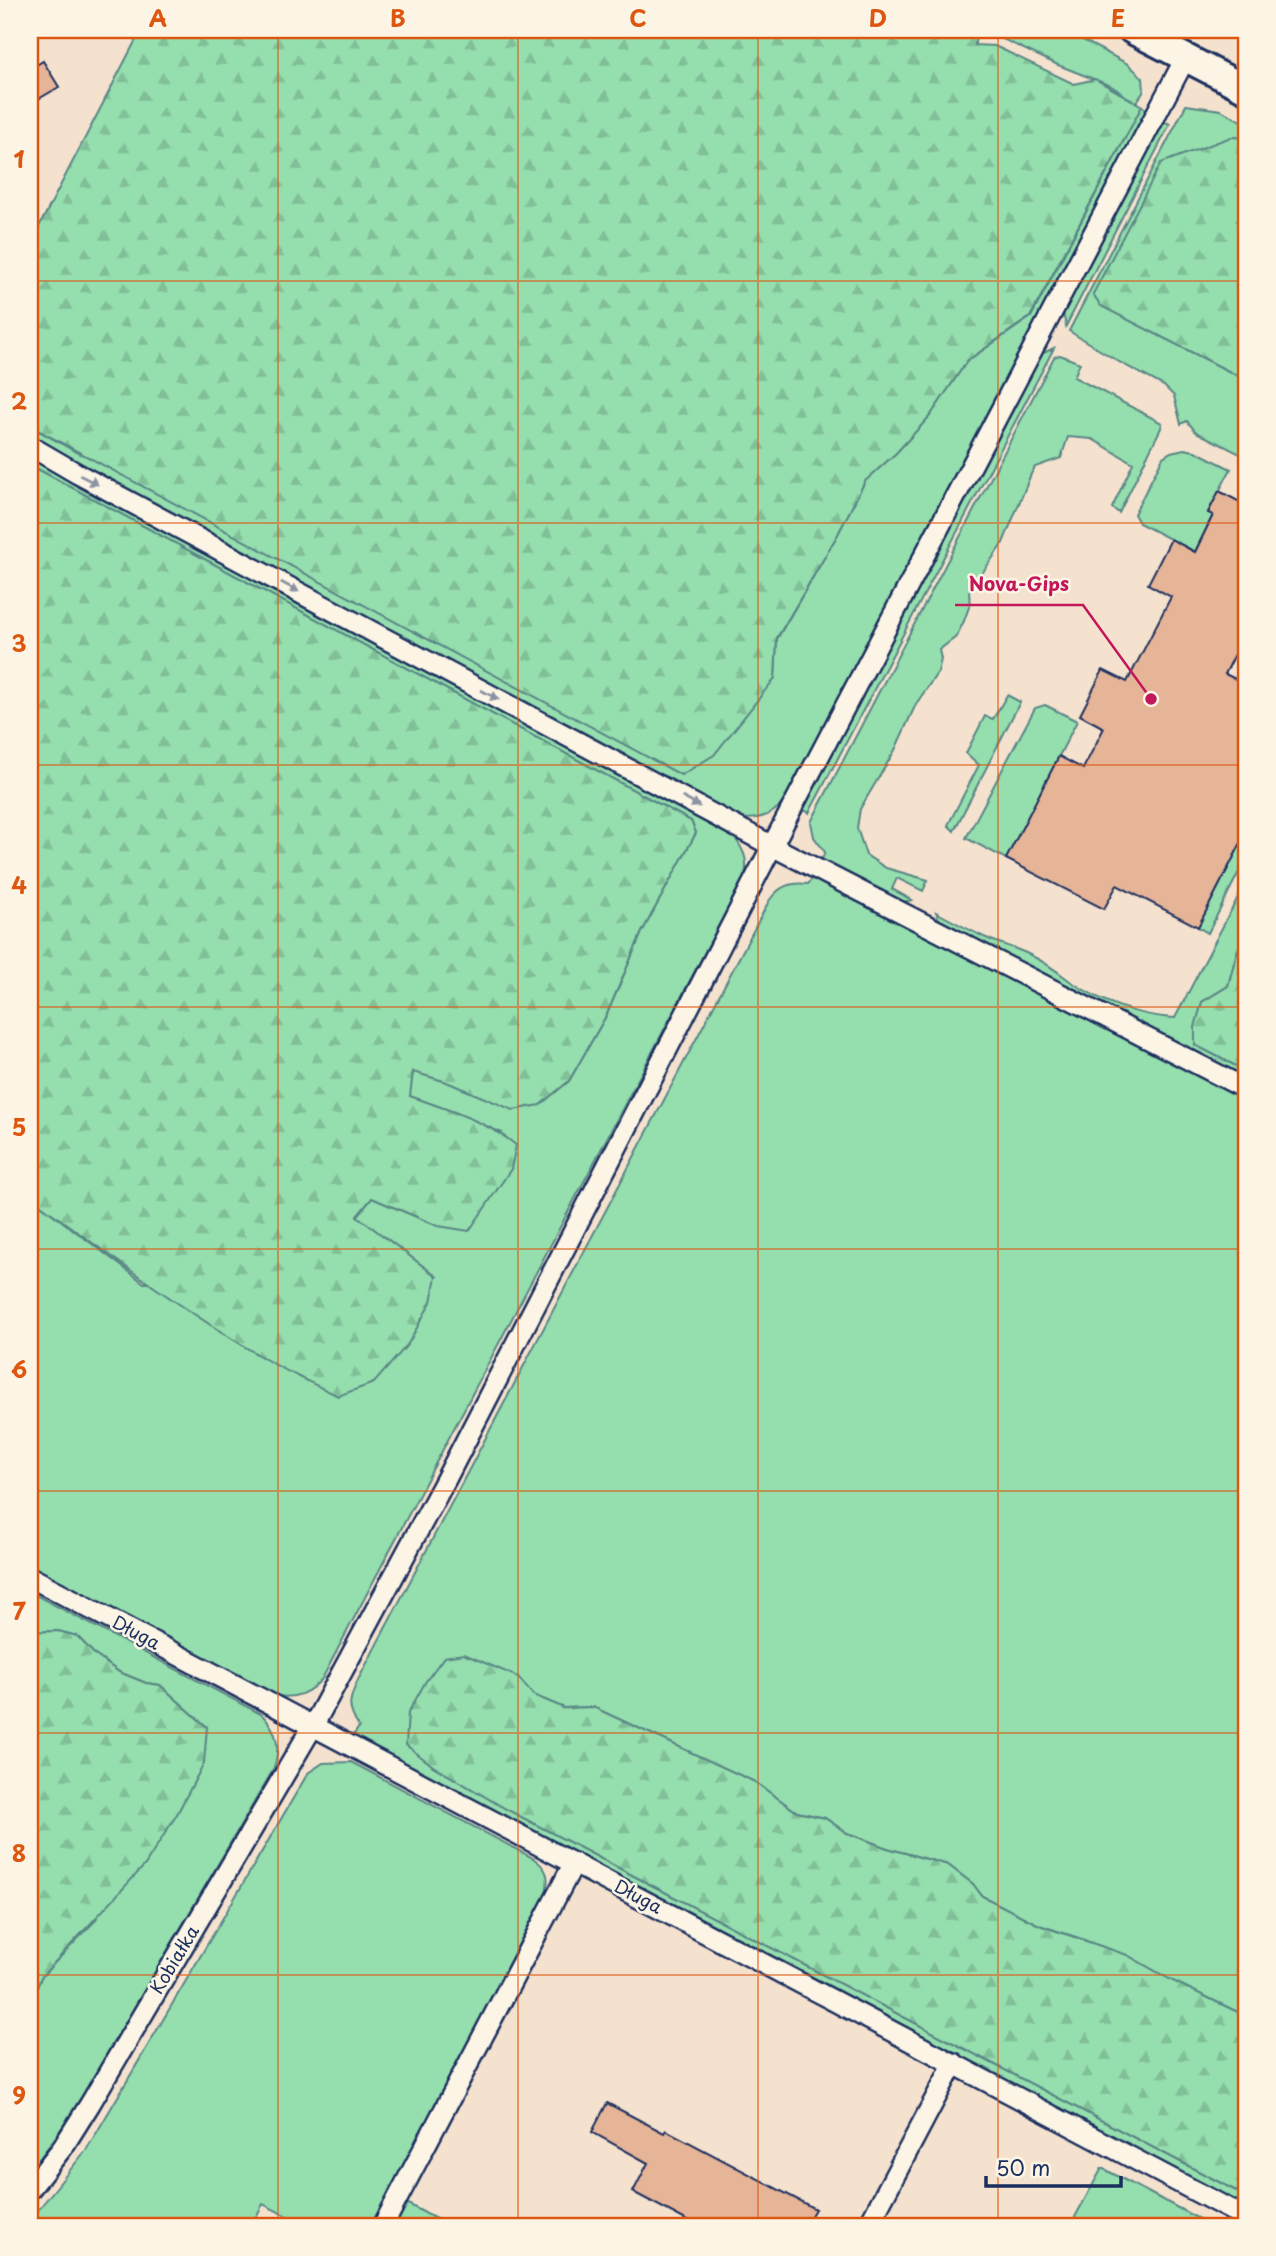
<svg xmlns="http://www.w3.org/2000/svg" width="1276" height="2256" font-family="'Playpen Sans',sans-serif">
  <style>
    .grass { fill: #95dead; stroke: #588686; stroke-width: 2 }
    .forest { fill: url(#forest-firs); stroke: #588686; stroke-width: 2 }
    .building { fill: #e6b497; stroke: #1b2f5e; stroke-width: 2 }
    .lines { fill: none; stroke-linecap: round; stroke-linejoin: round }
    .street-casing { stroke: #1b2f5e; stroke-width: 24 }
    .secondary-casing { stroke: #1b2f5e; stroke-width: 32 }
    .street { stroke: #fcf5e5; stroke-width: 19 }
    .secondary { stroke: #fcf5e5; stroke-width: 26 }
    .oneway { fill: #8c92a2 }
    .grid { fill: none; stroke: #de5710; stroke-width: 2; stroke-opacity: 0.55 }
    .labels { text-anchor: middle; stroke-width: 5; stroke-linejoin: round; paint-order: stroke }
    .street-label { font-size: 18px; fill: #1b2f5e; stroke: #fcf5e5 }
    .leader { fill: none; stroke: #c2185b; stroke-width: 2.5 }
    .callout-dot { fill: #c2185b; stroke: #fcf5e5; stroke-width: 2.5 }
    .callout-label { font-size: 19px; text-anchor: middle; font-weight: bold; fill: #c2185b; stroke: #fcf5e5; stroke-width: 5; stroke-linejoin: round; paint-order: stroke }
    .neatline { fill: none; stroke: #de5710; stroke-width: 2.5 }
    .grid-label { font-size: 23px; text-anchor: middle; font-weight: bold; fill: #de5710 }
  </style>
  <defs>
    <pattern id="forest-firs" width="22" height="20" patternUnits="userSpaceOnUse" patternTransform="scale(1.75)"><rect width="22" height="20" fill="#95dead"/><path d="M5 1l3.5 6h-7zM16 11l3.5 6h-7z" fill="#80bf97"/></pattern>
  </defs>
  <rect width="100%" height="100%" fill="#f5e2ce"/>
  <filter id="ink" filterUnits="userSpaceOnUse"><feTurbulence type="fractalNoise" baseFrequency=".0143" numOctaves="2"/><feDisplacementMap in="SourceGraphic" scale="14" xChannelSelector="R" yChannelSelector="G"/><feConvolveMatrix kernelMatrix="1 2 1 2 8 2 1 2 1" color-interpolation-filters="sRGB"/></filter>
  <g filter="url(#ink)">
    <path class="grass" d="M996,30H1064L1128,64L1143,78L1144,91L1136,103L1111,86L1058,65L994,35Z
      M1186,105L1221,110L1246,124V138L1231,137L1093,294L1102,306L1246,380V457L1196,432L1187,421L1181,424L1174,396L1164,386L1119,362L1069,331Z
      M1142,106L1147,110L789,794C776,815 761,821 737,818L30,437V426L78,453L775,678L777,639L838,534L865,481L896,453L930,416L967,361L1031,317Z
      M1163,121L1170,124L1066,326L1063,313Z
      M1054,348L809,813L803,809L1041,354Z
      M1060,355L1080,363L1074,377L1162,423L1161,428L1119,513L1112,508L1133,463L1092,439L1068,437L1061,458L1035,467L1031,474L1003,543L969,592L970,604L964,621L956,637L939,650L941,659L938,672L916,704L895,750L860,809L857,828L866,855L886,868L928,880L923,891L897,878L892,889L912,900L899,903L820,863L825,852L814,837L811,822L1054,357Z
      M1184,449L1195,451L1231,469L1208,512L1213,515L1195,552L1139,523L1134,514L1163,457L1171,452Z
      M30,456L733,835C743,849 750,861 744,878L322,1679C309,1693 296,1699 277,1696L30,1567V1197L144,1283L436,1276L357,1217L372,1198L438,1226L502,1133L451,1111L409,1096L413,1071L444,1081H569L607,1014L642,932L696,833L691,821L30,465Z
      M1007,695L1020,702L954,831L948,825L979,765L966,753L985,716L993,719Z
      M1045,705L1077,721L1006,859L966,838L1035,708Z
      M1246,833V858L1208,933L1198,927Z
      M814,876L1246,1098V2016L1082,1939L1039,1925L982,1896L973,1884L948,1865L887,1848L847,1833L825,1818L797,1812L755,1782L593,1707L564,1708L533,1695L518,1677L433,1766L506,1809L632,1875L1246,2196V2208L353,1736L359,1727C346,1707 349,1700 358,1680L769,901C779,886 790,882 808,884Z
      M1246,882V932L1237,952L1228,986L1202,1002L1195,1045L1246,1071V1081L940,922L936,912C952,921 968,929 984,937C1001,945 1018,948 1034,957C1048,964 1058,972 1070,981C1101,1002 1138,1016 1175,1018Z
      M30,1592L261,1714C278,1730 281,1749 273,1770L72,2114L30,2172V2006L41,1977L95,1921L207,1727L160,1685L146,1683L119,1672L95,1655L77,1636L58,1631L30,1632Z
      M351,1762L533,1858C549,1869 550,1879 545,1897L549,1900L377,2226H307L263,2204L251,2226H30V2220L86,2150L100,2127L308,1773L323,1763Z
      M1102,2168L1212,2226H1070Z
      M406,2203L449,2226H393Z"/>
    <path class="forest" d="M141,30H976L975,45L995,46L1074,84L1095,79L1142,106L1030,317L967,361L930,416L896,453L865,481L838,534L777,638L775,678L714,755L681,775L30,426V244Z
      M1231,137L1246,138V380L1101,306L1093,294L1161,163Z
      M30,465L691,821L696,833L642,932L607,1014L569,1081L540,1105L513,1110L444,1081L413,1072L410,1096C446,1109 486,1121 516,1145L511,1169L469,1231L438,1226L372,1198L357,1216L436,1276L431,1302L408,1344L374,1383L338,1396C314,1384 289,1373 265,1359C183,1310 107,1254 30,1197Z
      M1246,932V1071L1195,1045V1027L1202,1002L1228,986L1237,952Z
      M58,1631L77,1636L95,1655L119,1672L146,1683L160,1685L207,1727L204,1763L177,1814L145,1865L41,1977L30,2006V1632Z
      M464,1654L518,1677L533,1695L564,1708L593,1707L755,1782L797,1812L825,1818L847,1833L887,1848L948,1865L973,1884L982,1896L1039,1925L1127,1955L1173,1981L1246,2016V2196L506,1809L433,1766L406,1745L408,1713L426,1681L444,1657Z"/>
    <path class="building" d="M43,61L59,87L30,104V69Z
      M1219,491L1246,505V633L1225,674L1246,684V833L1198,927L1117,885L1104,909L1006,859L1059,756L1083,769L1104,728L1080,715L1103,670L1127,682L1171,597L1148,584L1171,539L1195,552L1213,515L1208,513Z
      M607,2103L664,2133L666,2130L815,2209L805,2226H697L633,2192L648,2163L592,2132Z"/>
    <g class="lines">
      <defs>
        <path id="street" d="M30,446L78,474L772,846L1246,1089
          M30,1577L1246,2218
          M30,2189L63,2147L90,2104L313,1726L446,1479L772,846L1186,57
          M383,2226L574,1863
          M868,2226L954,2063"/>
        <path id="secondary" d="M1132,30L1246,89"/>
      </defs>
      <use href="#street" class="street-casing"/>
      <use href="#secondary" class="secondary-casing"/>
      <use href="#street" class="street"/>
      <use href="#secondary" class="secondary"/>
    </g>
    <defs><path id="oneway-solid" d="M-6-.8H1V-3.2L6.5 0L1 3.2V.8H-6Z" transform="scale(1.75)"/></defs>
    <g class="oneway">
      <use href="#oneway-solid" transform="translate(89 480) rotate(27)"/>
      <use href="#oneway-solid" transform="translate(290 587) rotate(28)"/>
      <use href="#oneway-solid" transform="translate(490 695) rotate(28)"/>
      <use href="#oneway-solid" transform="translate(691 802) rotate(28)"/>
    </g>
  </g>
  <path class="grid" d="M278,30V2226M518,30V2226M758,30V2226M998,30V2226M30,281H1246M30,523H1246M30,765H1246M30,1007H1246M30,1249H1246M30,1491H1246M30,1733H1246M30,1975H1246"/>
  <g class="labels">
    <g class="street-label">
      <text transform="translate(136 1633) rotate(28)" y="6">Długa</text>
      <text transform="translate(638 1897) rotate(28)" y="6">Długa</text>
      <text transform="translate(175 1960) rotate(-59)" y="6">Kobiałka</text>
    </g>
  </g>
  <path class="leader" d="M1151 699L1083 605H955"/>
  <circle class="callout-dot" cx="1151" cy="699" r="7"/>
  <g class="callout-label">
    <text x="1019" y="591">Nova-Gips</text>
  </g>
  <rect width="1276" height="2256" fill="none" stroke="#fcf5e5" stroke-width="77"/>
  <path d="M986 2176v10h135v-10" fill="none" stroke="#1b2f5e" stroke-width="3.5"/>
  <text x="996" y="2176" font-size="21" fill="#1b2f5e" stroke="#fcf5e5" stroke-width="5" paint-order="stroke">50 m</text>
  <rect x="38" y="38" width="1200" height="2180" class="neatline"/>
  <g class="grid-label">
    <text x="158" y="27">A</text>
    <text x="398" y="27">B</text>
    <text x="638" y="27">C</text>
    <text x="878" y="27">D</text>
    <text x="1118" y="27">E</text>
    <text x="19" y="168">1</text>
    <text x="19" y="410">2</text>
    <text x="19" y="652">3</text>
    <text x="19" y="894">4</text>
    <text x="19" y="1136">5</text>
    <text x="19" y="1378">6</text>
    <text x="19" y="1620">7</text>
    <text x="19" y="1862">8</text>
    <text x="19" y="2104">9</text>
  </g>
</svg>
